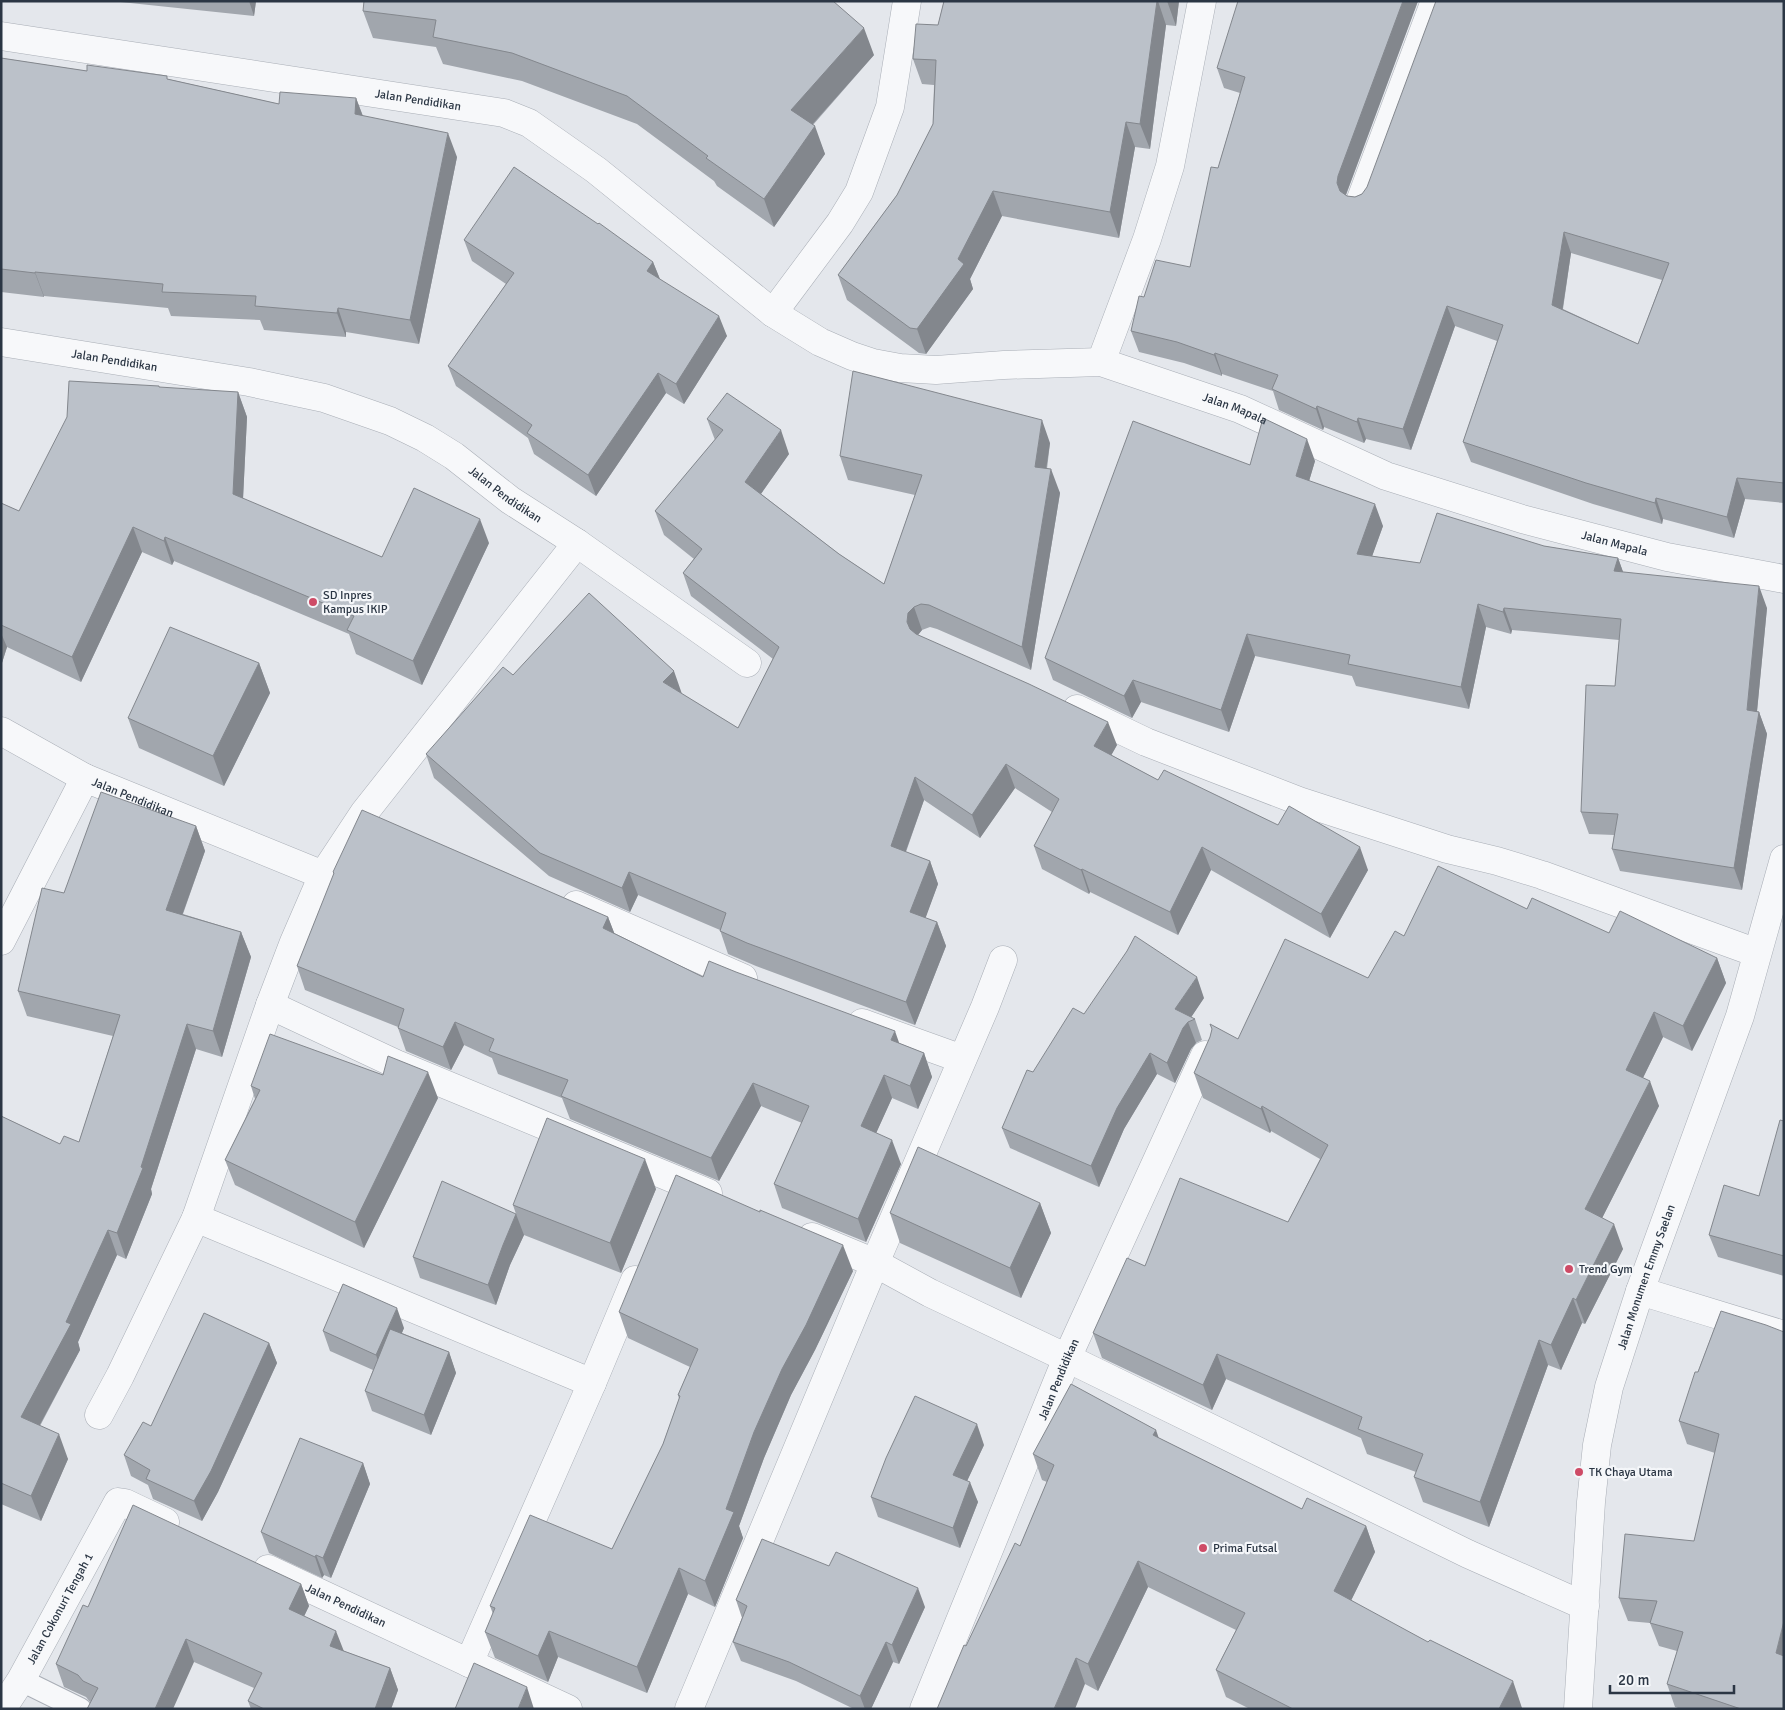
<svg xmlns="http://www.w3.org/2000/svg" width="1785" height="1710" font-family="Signika,sans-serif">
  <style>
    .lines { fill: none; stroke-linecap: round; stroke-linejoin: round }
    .service-casing { stroke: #a9aeb6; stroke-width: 24 }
    .minor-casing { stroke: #a9aeb6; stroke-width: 29 }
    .tertiary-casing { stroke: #a9aeb6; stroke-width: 29 }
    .service { stroke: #f7f8fa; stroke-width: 22 }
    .minor { stroke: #f7f8fa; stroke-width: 28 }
    .tertiary { stroke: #f7f8fa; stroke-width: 28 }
    .wall { fill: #a1a6ad; fill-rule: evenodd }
    .shaded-wall { fill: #83878d }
    .building { fill: #bbc1c9; stroke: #83878d; fill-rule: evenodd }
    .poi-dot { fill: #ce4b66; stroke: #f4f6f9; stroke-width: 2 }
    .labels { text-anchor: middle; stroke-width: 4.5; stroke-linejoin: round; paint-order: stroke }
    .street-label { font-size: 12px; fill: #2b3644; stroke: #f4f6f9 }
    .poi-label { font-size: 12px; fill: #2b3644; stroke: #f4f6f9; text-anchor: start }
  </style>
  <rect width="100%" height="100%" fill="#e4e7ec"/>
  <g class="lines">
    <defs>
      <path id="service" d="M21,1680L80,1709"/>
      <g id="minor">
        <path id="s1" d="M1,36L504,113L529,123L596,170L773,313L820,342L852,356L873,363L900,368L936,370L1004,365L1101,362L1240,409L1386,476L1522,519L1667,557L1784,579"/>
        <path d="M1360,202L1435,1"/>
        <path d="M773,313L840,223L859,192L890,107L907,1"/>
        <path id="s2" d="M1,342L249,382L324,398L390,421L425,438L454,456L510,500L577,543L747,663"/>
        <path d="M1101,362L1147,239L1170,166L1202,1"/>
        <path d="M1077,709L1146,742L1299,801L1447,849L1497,861L1542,875L1757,953"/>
        <path d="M1,731L85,778"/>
        <path d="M576,905L743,978"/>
        <path id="s3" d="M1,941L85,778L323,875"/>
        <path d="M270,1005L396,1064L708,1193"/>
        <path d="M862,1023L962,1059"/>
        <path d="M196,1218L592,1383L469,1663"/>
        <path d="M812,1237L875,1263L930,1293L1067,1358L1468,1554L1585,1606"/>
        <path d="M1640,1291L1784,1335"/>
        <path d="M592,1383L635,1280"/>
        <path d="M99,1415L120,1376L196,1218L270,1005L294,942L323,875L364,813L577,543"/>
        <path id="s4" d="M268,1569L568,1709"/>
        <path id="s5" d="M2,1709L21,1680L118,1502L125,1503L165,1522"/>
        <path d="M689,1709L875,1263L985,1007L1003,960"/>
        <path id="s6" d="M924,1709L1067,1358L1205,1055"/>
      </g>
      <g id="tertiary">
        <path id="s7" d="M1578,1709L1591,1502L1597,1445L1609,1387L1640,1291L1740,1016L1784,859"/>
      </g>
    </defs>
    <use href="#service" class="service-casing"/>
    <use href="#minor" class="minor-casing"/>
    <use href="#tertiary" class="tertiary-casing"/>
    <use href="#service" class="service"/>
    <use href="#minor" class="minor"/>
    <use href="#tertiary" class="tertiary"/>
  </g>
  <path class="wall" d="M111,1H256L254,16Z
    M944,1H1179L1176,26L1166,25L1150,149L1135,147L1119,238L1002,216L970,279L973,289L926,354L919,353L847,300L838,275L897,195L933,124L934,85L922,84L913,59L938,25Z
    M1418,1L1346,195L1347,196L1355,197L1784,1V503L1745,499L1734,538L1663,519L1662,524L1593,504L1471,462L1463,442L1497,341L1455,326L1411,450L1366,439L1364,443L1324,427L1323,430L1279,410L1273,391L1222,374V376L1184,363L1139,352L1131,331L1144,297L1190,267L1218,168L1240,93L1224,88L1217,68ZM1571,253L1662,280L1638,344L1563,309Z
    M363,11L874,55L813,125L825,154L774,227L717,186L714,181L637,124L522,81L443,64L436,47L373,38Z
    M1,58L87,71L168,79L279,104L356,98L363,116L457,157L419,344L346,332V337L264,330L260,320L171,316L168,308L44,296V297L1,292Z
    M464,240L653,262L660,279L727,336L684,404L666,393L596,496L534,454L528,438L456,386L448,366L506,284L472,261Z
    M159,388L238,392L247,417L243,499L382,557L489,543L422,685L356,654L349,634L174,561L172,565L142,552L81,682L7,647L1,666V503L19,511Z
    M707,419L789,454L761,494L839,554L884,584L915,495L848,480L840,456L1050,443L1047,469L1060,493L1031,670L937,629L930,627L922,630L918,635L1117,745L1111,755L1158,780L1368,870L1330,938L1211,870L1178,935L1090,892L1089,894L1042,869L1034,846L1052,812L1015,788L980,838L924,800L906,852L930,861L938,884L925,918L937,922L946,946L915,1025L756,966L728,954L720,930L638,895L630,912L549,876L434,778L426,754L513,675L682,694L738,728L773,659L691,596L683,573L694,559L664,535L655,511L715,440Z
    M1315,461L1309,481L1383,526L1372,556L1420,563L1544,546L1618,558L1623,572L1767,608L1757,711L1759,712L1767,734L1742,890L1620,871L1612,849L1614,835L1589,834L1581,812L1615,686L1619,640L1512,630L1511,634L1486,627L1469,709L1356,686L1352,676L1255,656L1229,732L1141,702L1132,718L1053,680L1045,658L1250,465Z
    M259,663L270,693L224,786L139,748L128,718Z
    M196,826L205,851L183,914L241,932L251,957L222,1057L196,1049L151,1189L152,1194L126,1259L117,1255L78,1342L80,1350L40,1426L68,1459L41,1521L1,1504V1116L60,1144L79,1142L113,1036L27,1016L18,991L64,893Z
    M333,872L608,917L614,933L703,977L899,1043L924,1053L932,1077L918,1109L892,1098L876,1133L901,1164L866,1242L782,1208L774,1184L802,1123L761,1106L719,1181L570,1119L562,1098L498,1074L492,1058L464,1045L451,1070L406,1051L398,1028V1027L305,990L297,966L334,875Z
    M1527,909L1609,933L1717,958L1726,983L1692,1051L1663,1037L1643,1078L1659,1106L1602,1218L1623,1249L1585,1324L1582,1323L1561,1370L1548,1365L1489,1527L1423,1502L1414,1477L1416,1472L1367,1454L1361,1438L1226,1379L1212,1410L1102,1358L1093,1333L1145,1266L1288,1222L1320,1159L1271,1131L1270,1133L1203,1098L1194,1073L1238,1039L1368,978L1404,936Z
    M1204,998L1191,1017L1195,1019L1202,1040L1196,1043L1191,1049L1175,1083L1157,1074L1124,1129L1099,1187L1010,1148L1002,1128L1033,1072L1084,1014Z
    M251,1086L438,1098L364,1248L235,1185L225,1160L255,1099Z
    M1784,1121V1276L1718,1257L1709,1235L1759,1196Z
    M656,1189L621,1273L524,1235L510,1265L496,1305L420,1278L413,1257L516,1214L513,1205Z
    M1040,1203L1051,1233L1021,1298L900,1243L890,1213Z
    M853,1271L815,1350L791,1395L764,1458L739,1526L743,1538L715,1607L688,1594L647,1693L558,1657L548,1682L495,1658L485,1632L493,1614L490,1606L612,1549L663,1444L679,1399L678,1395L690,1367L628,1338L619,1312Z
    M1721,1311L1784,1709H1681L1675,1707L1667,1684L1677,1651L1659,1646L1650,1623L1628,1621L1619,1598L1694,1541L1715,1453L1687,1444L1679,1421Z
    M404,1328L402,1333L449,1352L456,1373L431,1435L372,1411L365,1391L373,1370L330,1351L323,1331Z
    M269,1343L277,1363L218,1492L202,1521L153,1499L148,1485L131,1476L124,1455L151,1426Z
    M1159,1438L1302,1509L1366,1526L1375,1552L1351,1600L1522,1708V1709H1250L1226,1697L1216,1670L1236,1630L1148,1587L1098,1691L1085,1684L966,1646L1020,1546L1047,1482L1042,1480L1033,1454Z
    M984,1445L967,1481L978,1502L960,1548L878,1517L871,1497Z
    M363,1463L370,1484L331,1578L324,1575L322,1578L269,1553L261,1532Z
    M301,1584L309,1606L304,1616L344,1651L390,1668L398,1690L391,1709H251L248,1701L254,1688L194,1662L90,1702L86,1697L64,1687L56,1664L88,1607Z
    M736,1600L925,1607L899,1664L893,1662L871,1709H854L796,1681L741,1661L733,1642L742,1618Z"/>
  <path class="shaded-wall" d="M249,1H256L254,16Z
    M1157,1H1158L1166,25L1150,149L1140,124Z
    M1167,1H1179L1176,26Z
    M1403,1H1418L1345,197V204L1337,183L1338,176Z
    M864,28L874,55L801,137L791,110Z
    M356,98L365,122L355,114Z
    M1126,122L1135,147L1119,238L1110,212Z
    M815,126L825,154L774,227L764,199Z
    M448,133L457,157L419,344L410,320Z
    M993,191L1002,216L970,279L973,289L926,354L917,329L958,259Z
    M1564,232L1571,253L1560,326L1552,305Z
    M653,262L661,282L647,271Z
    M35,272L44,296V297L35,273Z
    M1447,306L1455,326L1411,450L1403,429Z
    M338,308L346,332V337L337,313Z
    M719,316L727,336L684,404L676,384Z
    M1215,353L1222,374V376L1214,355Z
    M658,373L666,393L596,496L588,475Z
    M238,392L247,417L242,519L233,494Z
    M1317,406L1324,427L1323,430L1316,409Z
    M1358,418L1366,439L1364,443L1357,422Z
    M1042,420L1050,443L1043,490L1035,467Z
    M781,430L789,454L753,505L745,482Z
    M1307,439L1315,461L1304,498L1296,476Z
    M1051,469L1060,493L1031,670L1022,647Z
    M1737,478L1745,499L1734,538L1727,517Z
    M1656,498L1663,519L1662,524L1655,503Z
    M1375,504L1383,526L1365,576L1357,554Z
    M480,519L489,543L422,685L413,661Z
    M133,527L142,552L81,682L72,657Z
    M165,537L174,561L172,565L164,541Z
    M1618,558L1626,580L1614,571Z
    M1759,586L1767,608L1755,732L1747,710Z
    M1478,604L1486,627L1469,709L1461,687Z
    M914,607L922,630L917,636L916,645L907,622L908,613Z
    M1504,608L1512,630L1511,634L1503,612Z
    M1,633L7,647L1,666Z
    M1247,634L1255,656L1229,732L1221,710Z
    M259,663L270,693L224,786L213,756Z
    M674,671L682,694L663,682Z
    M1133,680L1141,702L1132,718L1124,696Z
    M1759,712L1767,734L1742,890L1734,868Z
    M1108,722L1117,745L1103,770L1094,746Z
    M1006,764L1015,788L980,838L972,815Z
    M915,777L924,800L899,870L891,846Z
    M196,826L205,851L175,935L166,910Z
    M1202,847L1211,870L1178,935L1170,912Z
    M1360,847L1368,870L1330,938L1321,914Z
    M930,861L938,884L919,936L910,912Z
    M1082,869L1090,892L1089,894L1081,870Z
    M629,872L638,895L630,912L622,888Z
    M608,917L617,940L603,928Z
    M937,922L946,946L915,1025L906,1002Z
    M241,932L251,957L222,1057L213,1031Z
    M1717,958L1726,983L1692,1051L1683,1026Z
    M1197,977L1204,998L1186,1025L1188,1022L1196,1043L1191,1049L1175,1083L1167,1063L1175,1009Z
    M1654,1012L1663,1037L1635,1094L1626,1070Z
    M455,1022L464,1045L451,1070L443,1047Z
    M187,1024L196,1049L151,1189L152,1194L126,1259L117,1233L141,1167Z
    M895,1031L903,1054L891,1040Z
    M924,1053L932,1077L918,1109L910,1086Z
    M1150,1053L1157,1074L1124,1129L1099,1187L1091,1166L1117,1108Z
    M428,1072L438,1098L364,1248L355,1222Z
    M884,1075L892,1098L869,1149L861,1126Z
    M1650,1081L1659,1106L1594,1234L1585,1209Z
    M753,1083L761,1106L719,1181L711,1158Z
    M1262,1106L1271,1131L1270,1133L1261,1109Z
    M892,1140L901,1164L866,1242L858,1219Z
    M645,1159L656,1189L621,1273L610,1243Z
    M1040,1203L1051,1233L1021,1298L1010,1268Z
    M516,1214L524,1235L510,1265L496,1305L488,1285L503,1245Z
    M1614,1224L1623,1249L1585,1324L1576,1300Z
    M108,1230L117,1255L78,1342L80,1350L30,1443L21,1417L66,1322Z
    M843,1245L853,1271L815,1350L791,1395L764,1458L739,1526L743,1538L715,1607L705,1581L726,1509L754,1432L782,1369Z
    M1573,1298L1582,1323L1561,1370L1551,1345Z
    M397,1308L404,1328L383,1375L376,1355Z
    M1539,1340L1548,1365L1489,1527L1480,1502Z
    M269,1343L277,1363L218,1492L202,1521L194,1501Z
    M449,1352L456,1373L431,1435L424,1415Z
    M1217,1354L1226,1379L1212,1410L1203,1385Z
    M977,1424L984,1445L960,1496L953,1475Z
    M1156,1430L1165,1456L1153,1435Z
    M59,1434L68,1459L41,1521L31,1496Z
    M363,1463L370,1484L331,1578L323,1558Z
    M970,1482L978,1502L960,1548L953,1528Z
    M1366,1526L1375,1552L1343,1617L1334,1591Z
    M316,1555L324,1575L322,1578L315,1557Z
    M1138,1561L1148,1587L1098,1691L1088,1664Z
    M679,1568L688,1594L647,1693L637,1667Z
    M301,1584L309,1606L297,1631L289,1609Z
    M918,1588L925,1607L899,1664L892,1645Z
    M1784,1621V1674L1776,1653Z
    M336,1631L345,1654L330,1646Z
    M549,1631L558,1657L548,1682L538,1656Z
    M186,1639L194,1662L173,1709H155Z
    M886,1642L893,1662L871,1709H865L860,1696Z
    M1076,1658L1085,1684L1075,1709H1054Z
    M390,1668L398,1690L391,1709H375Z
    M1513,1681L1522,1708V1709H1499Z
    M527,1687L534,1709H518Z"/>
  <path class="building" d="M364,1H833L864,28L791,110L815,126L764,199L706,158L708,156L627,96L512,53L433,37L436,20L363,11Z
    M944,1H1157L1140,124L1126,122L1110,212L993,191L958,259L964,264L917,329L910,328L838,275L897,195L933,124L936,60L913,59L916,24L938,25Z
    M1238,1H1403L1338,176L1337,183L1340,191L1347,196L1355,197L1362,194L1367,187L1436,1H1784V483L1737,478L1727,517L1656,498L1655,503L1586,483L1463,442L1503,325L1447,306L1403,429L1358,418L1357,422L1317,406L1316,409L1272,389L1278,375L1215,353L1214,355L1177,342L1131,331L1139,296L1144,297L1156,260L1190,267L1211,167L1218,168L1245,77L1217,68ZM1564,232L1669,263L1638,344L1552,305Z
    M1,58L87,71V65L167,76V79L279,104L280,92L356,98L355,114L448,133L410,320L338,308L337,313L255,306L256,296L162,292L163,284L35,272V273L1,269Z
    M514,167L598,224L599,223L653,262L647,271L719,316L676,384L658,373L588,475L527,433L532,425L448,366L514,273L464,240Z
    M853,371L1042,420L1035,467L1051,469L1022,647L929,605L921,604L914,607L908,613L907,622L910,629L916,634L1029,684L1108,722L1094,746L1158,780L1164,770L1278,825L1289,806L1360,847L1321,914L1202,847L1170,912L1082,869L1081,870L1034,846L1059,799L1006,764L972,815L915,777L891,846L930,861L910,912L937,922L906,1002L747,943L720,931L726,913L629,872L622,888L540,853L426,754L503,667L513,675L589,593L674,671L663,682L738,728L779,647L683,573L702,549L655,511L723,430L707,419L727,393L781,430L745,482L839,554L884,584L922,475L840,456Z
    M69,381L159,386V387L238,392L233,494L382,557L414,488L480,519L413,661L347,630L354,616L165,537L164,541L133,527L72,657L1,625V503L19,511L67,417Z
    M1263,418L1307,439L1296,476L1375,504L1357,554L1420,563L1437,513L1544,546L1618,558L1614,571L1759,586L1747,710L1759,712L1734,868L1612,849L1618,814L1581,812L1586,685L1615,686L1621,619L1504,608L1503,612L1478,604L1461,687L1348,664L1350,655L1247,634L1221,710L1133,680L1124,696L1045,658L1133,421L1250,465Z
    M170,627L259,663L213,756L128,718Z
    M101,792L196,826L166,910L241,932L213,1031L187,1024L141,1167L143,1168L117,1233L108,1230L66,1322L71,1324L21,1417L59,1434L31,1496L1,1483V1116L60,1144L64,1136L79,1142L120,1015L18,991L42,888L64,893Z
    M362,810L608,917L603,928L703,977L709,961L736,972L895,1031L891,1040L924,1053L910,1086L884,1075L861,1126L892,1140L858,1219L774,1184L809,1106L753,1083L711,1158L561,1096L568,1080L489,1051L494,1039L455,1022L443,1047L398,1028L404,1009L297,966L334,873L333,872Z
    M1438,866L1527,909L1532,898L1609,933L1620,911L1717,958L1683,1026L1654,1012L1626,1070L1650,1081L1585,1209L1614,1224L1576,1300L1573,1298L1551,1345L1539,1340L1480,1502L1414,1477L1423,1454L1358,1429L1362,1417L1217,1354L1203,1385L1093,1333L1127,1258L1145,1266L1180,1178L1288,1222L1328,1145L1262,1106L1261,1109L1194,1073L1210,1037L1212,1029L1210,1024L1238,1039L1285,939L1368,978L1395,931L1404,936Z
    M1135,936L1197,977L1175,1009L1195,1019L1188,1022L1183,1028L1167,1063L1150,1053L1117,1108L1091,1166L1002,1128L1027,1070L1033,1072L1073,1008L1084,1014L1127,951Z
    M270,1034L383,1075L388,1056L428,1072L355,1222L225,1160L260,1090L251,1086Z
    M547,1118L645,1159L610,1243L513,1205Z
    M1780,1120L1784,1121V1256L1709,1235L1724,1185L1759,1196Z
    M918,1147L1040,1203L1010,1268L890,1213Z
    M676,1175L760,1212V1210L843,1245L806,1325L782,1369L754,1432L726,1509L734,1512L705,1581L679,1568L637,1667L549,1631L538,1656L485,1632L495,1608L490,1606L530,1515L612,1549L663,1444L680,1396L678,1395L698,1349L619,1312Z
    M442,1181L516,1214L503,1245L488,1285L413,1257Z
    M343,1284L397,1308L376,1355L323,1331Z
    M1721,1311L1766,1325L1784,1332V1621L1776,1653L1784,1656V1709H1741L1667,1684L1683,1632L1650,1623L1657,1601L1619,1598L1625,1534L1694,1541L1719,1434L1679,1421L1695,1372H1698Z
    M204,1313L269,1343L211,1471L194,1501L146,1479L150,1470L124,1455L143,1422L151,1426Z
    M390,1329L449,1352L424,1415L365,1391Z
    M1071,1384L1156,1430L1153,1435L1302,1509L1307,1498L1366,1526L1334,1591L1428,1642L1430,1640L1513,1681L1499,1709H1293L1216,1670L1245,1613L1138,1561L1088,1664L1076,1658L1054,1709H937L964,1645L966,1646L1015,1543L1020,1546L1054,1465L1033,1454Z
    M915,1396L977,1424L953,1475L970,1482L953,1528L871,1497L886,1458Z
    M300,1438L363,1463L323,1558L316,1555L315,1557L261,1532Z
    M133,1505L301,1584L289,1609L336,1631L330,1646L390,1668L375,1709H264L248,1701L262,1673L186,1639L155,1709H87L98,1688L83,1681L78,1675L56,1664L83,1605L88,1607Z
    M762,1539L829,1566L836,1552L918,1588L892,1645L886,1642L860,1696L789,1662L733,1642L747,1606L736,1600Z
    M474,1663L527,1687L518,1709H455Z"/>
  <g class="poi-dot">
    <circle cx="313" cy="602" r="5"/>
    <circle cx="1569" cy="1269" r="5"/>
    <circle cx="1579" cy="1472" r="5"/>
    <circle cx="1203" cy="1548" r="5"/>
  </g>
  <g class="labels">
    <g class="street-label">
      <text dy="4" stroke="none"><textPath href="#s1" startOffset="422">Jalan Pendidikan</textPath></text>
      <text dy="4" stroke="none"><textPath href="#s2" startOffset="115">Jalan Pendidikan</textPath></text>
      <text dy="4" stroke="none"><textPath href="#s1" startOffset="1328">Jalan Mapala</textPath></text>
      <text dy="4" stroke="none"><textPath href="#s2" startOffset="535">Jalan Pendidikan</textPath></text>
      <text dy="4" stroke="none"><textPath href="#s1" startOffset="1732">Jalan Mapala</textPath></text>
      <text dy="4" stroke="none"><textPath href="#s3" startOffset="235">Jalan Pendidikan</textPath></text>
      <text dy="4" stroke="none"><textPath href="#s7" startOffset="440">Jalan Monumen Emmy Saelan</textPath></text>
      <text dy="4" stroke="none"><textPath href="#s6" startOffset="356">Jalan Pendidikan</textPath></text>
      <text dy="4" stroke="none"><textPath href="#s4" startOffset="86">Jalan Pendidikan</textPath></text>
      <text dy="4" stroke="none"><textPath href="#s5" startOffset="116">Jalan Cokonuri Tengah 1</textPath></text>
    </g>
    <g class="poi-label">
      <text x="323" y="599">SD Inpres<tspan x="323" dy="14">Kampus IKIP</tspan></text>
      <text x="1579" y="1273">Trend Gym</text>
      <text x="1589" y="1476">TK Chaya Utama</text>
      <text x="1213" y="1552">Prima Futsal</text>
    </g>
  </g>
  <rect width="1785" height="1710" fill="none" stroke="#2b3644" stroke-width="5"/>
  <path d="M1610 1685v8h124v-8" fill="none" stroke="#2b3644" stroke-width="2.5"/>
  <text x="1618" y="1685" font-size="15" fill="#2b3644" stroke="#f4f6f9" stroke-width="4" paint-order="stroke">20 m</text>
</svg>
